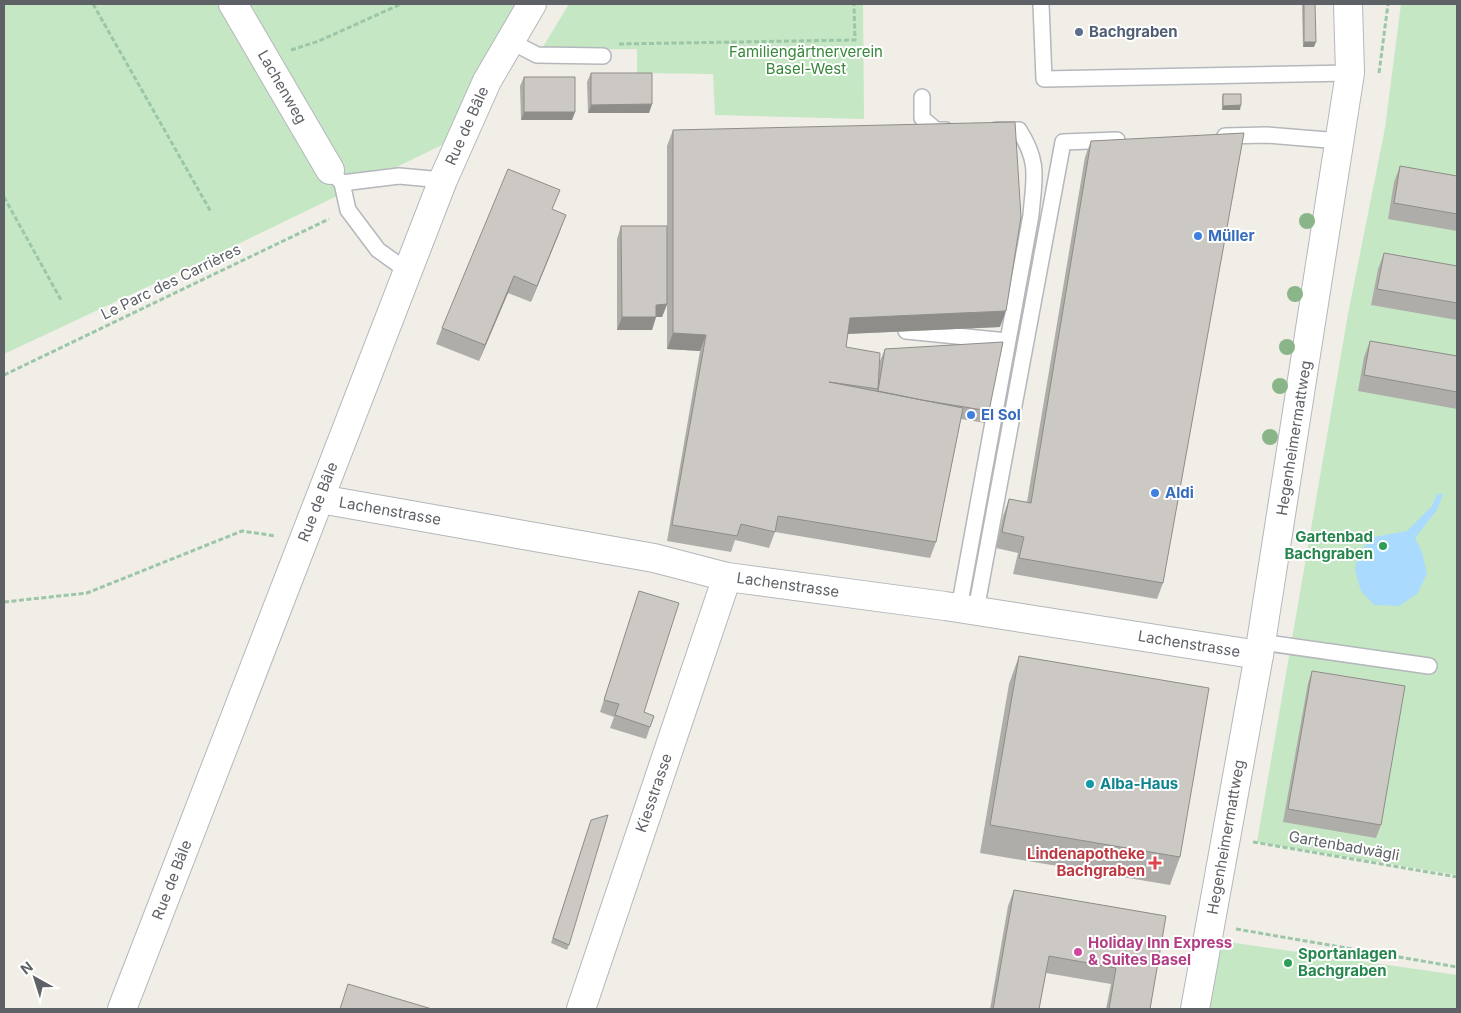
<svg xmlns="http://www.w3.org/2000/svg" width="1461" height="1013" font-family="Inter,sans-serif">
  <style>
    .green { fill: #c5e7c4 }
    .water { fill: #aadafe }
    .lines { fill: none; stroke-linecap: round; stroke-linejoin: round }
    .service-casing { stroke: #b4b7bb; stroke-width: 18 }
    .minor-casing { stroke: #b4b7bb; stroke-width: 30 }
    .tertiary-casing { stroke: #b4b7bb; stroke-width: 30 }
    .path { stroke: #9cc6a8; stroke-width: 3; stroke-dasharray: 5 2.5; stroke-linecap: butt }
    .service { stroke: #fff; stroke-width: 15 }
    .minor { stroke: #fff; stroke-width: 28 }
    .tertiary { stroke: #fff; stroke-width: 28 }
    .tree { fill: #8ab588 }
    .wall { fill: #afada9 }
    .shaded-wall { fill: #8f8d89 }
    .building { fill: #ccc9c4; stroke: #8f8d89 }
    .service-dot { fill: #5c6f8a; stroke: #fff; stroke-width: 2 }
    .shop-dot { fill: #3f7fe0; stroke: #fff; stroke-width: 2 }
    .leisure-dot { fill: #2e9e5b; stroke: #fff; stroke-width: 2 }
    .culture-dot { fill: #0f9aa8; stroke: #fff; stroke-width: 2 }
    .health-dot { fill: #e0444e; stroke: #fff; stroke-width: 2 }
    .hotel-dot { fill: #d1479c; stroke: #fff; stroke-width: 2 }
    .labels { text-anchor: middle; stroke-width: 4; stroke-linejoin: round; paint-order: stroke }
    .service-label { font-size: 15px; font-weight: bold; fill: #4e5e75; stroke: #fff; text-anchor: start }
    .park-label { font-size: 15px; fill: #37863a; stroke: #fff }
    .street-label { font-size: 15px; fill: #5e6267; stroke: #fff }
    .shop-label { font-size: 15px; font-weight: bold; fill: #366cbe; stroke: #fff; text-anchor: start }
    .leisure-label { font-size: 15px; font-weight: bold; fill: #27864d; stroke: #fff; text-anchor: end }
    .culture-label { font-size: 15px; font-weight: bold; fill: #0d838f; stroke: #fff; text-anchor: start }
    .health-label { font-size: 15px; font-weight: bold; fill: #be3a42; stroke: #fff; text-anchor: end }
    .hotel-label { font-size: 15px; font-weight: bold; fill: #b23c85; stroke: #fff; text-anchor: start }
  </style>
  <rect width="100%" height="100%" fill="#f0eee7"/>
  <path class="green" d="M4,4H519L446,143L211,257L4,354Z
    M569,4H863L864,119L715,115L713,74L637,73V49L541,50Z
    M1401,4H1457V875L1257,842L1348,314L1385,128Z
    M1207,939L1457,975V1009H1195Z"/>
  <path class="water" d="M1437,494H1443L1437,510L1415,538L1422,552L1427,574L1417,594L1399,606L1374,605L1361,591L1355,570L1358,553L1374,537L1407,531L1432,506Z"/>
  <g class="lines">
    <defs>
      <path id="service" d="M1041,4L1044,79L1350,73
        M510,41L537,55L603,56
        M922,97V118L936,130H946
        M1225,136L1267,135L1340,141
        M330,170L342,183L399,176L443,180
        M342,183L348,210L378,250L406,270
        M906,331L1007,341
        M959,608L1031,215C1034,178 1040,163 1019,130H996
        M976,610L1063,142L1117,140
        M1261,642L1429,666"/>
      <path id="minor" d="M233,4L330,170
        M320,499L654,558L727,577L945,606L1259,655
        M581,1009L727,577"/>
      <path id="tertiary" d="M122,1009L443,180L487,81L532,4
        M1195,1009L1259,655L1350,73L1348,4"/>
    </defs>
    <use href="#service" class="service-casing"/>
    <use href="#minor" class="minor-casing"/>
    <use href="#tertiary" class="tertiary-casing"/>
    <path class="path" d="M93,4L211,212
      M619,44L855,40L854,4
      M291,50L319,41L401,4
      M1379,73L1388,4
      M4,197L61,300
      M4,375L329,219
      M4,602L87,593L242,531L276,536
      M1253,842L1457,877
      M1236,929L1457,967"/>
    <use href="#service" class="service"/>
    <use href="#minor" class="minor"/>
    <use href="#tertiary" class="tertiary"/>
  </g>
  <g class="tree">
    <circle cx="1307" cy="221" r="8"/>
    <circle cx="1295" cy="294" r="8"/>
    <circle cx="1287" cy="347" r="8"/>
    <circle cx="1280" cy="386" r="8"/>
    <circle cx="1270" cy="437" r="8"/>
  </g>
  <path class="wall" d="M1302,4H1315L1314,47H1303Z
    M591,73L652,104L649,113H588L587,82Z
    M524,77L575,112L572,120H521L520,86Z
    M1223,94L1240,110H1222V98Z
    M673,130L1000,327L848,334L846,347L879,368L880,361L885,349L989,411L985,423L961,419L936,542L930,558L775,532L769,548L735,540L731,552L667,541L700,351L667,349V305L662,317H656L652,330H617V239L621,226H667V146Z
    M1091,141L1163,583L1157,599L1013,574L1018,553L996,548L1003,516L1009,499L1027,502L1085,157Z
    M1400,166L1457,176V231L1388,219L1394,182Z
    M553,209L560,231L531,302L508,293L479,361L436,344L442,328Z
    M1384,253L1457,266V320L1371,305L1378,269Z
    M1370,341L1457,356V409L1358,391L1364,357Z
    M639,591L644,712L654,716L646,739L610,728L614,717L600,712Z
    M1019,656L1180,857L1170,885L980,853L1009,684Z
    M1312,671L1381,825L1376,838L1283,822L1308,683Z
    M591,820L569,945L567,950L551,943Z
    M1014,890L1166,916L1150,1009H1106L1111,984L1046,973L1039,1009H990L1008,906Z"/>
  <path class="shaded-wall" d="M1304,42H1316L1314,47H1303Z
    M652,104L649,113H588L591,105Z
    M1241,105L1240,110H1222L1223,106Z
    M524,112H575L572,120H521Z
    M566,215L560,231L531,302L537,286Z
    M514,276L508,293L479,361L485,345Z
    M667,304L662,317H652L656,305Z
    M1006,311L1000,327L844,334L850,318Z
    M622,317H656L652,330H617Z
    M673,333L706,335L700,351L667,349Z"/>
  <path class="building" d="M1304,4H1315L1316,42H1304Z
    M591,73H652V104L591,105Z
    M524,77H575V112H524Z
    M1223,94H1241V105L1223,106Z
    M1015,122L1021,217L1006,311L850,318L846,347L880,353L878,389L829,382L963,408L936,542L778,516L775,532L741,524L737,536L672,525L706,335L673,333V130Z
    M1244,133L1163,583L1019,558L1024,537L1002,532L1009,499L1031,503L1091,141Z
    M1400,166L1457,176V214L1394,203Z
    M508,169L560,190L552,209L566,215L537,286L514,276L485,345L442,328Z
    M621,226H667V304L656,305V317H622Z
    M1384,253L1457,266V303L1377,289Z
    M1370,341L1457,356V392L1364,375Z
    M1003,342L989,411L922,400L878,391L885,349Z
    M639,591L679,603L644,712L654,716L650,727L615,715L619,704L604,700Z
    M1019,656L1209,688L1180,857L990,825Z
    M1312,671L1405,686L1381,825L1288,809Z
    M608,815L569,945L553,938L591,820Z
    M1014,890L1166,916L1150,1009H1109L1116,968L1049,956L1039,1009H993Z
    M348,984L432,1009H340Z"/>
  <circle class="service-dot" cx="1079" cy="32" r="5"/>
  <g class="shop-dot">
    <circle cx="1198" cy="236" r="5"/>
    <circle cx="971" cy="415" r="5"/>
    <circle cx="1155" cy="493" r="5"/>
  </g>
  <g class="leisure-dot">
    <circle cx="1383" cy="546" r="5"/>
    <circle cx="1288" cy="963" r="5"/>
  </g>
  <circle class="culture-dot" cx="1090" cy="784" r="5"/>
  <path class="health-dot" d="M1152.5 855.5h5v5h5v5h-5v5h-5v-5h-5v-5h5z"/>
  <circle class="hotel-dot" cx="1078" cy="952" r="5"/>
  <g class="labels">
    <g class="service-label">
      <text x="1089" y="37">Bachgraben</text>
    </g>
    <g class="park-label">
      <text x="806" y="57">Familiengärtnerverein<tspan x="806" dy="17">Basel-West</tspan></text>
    </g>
    <g class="street-label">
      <text transform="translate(282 87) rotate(60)" y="5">Lachenweg</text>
      <text transform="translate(467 126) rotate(-66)" y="5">Rue de Bâle</text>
      <text transform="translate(171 282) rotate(-26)" y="5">Le Parc des Carrières</text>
      <text transform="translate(1294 438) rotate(-81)" y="5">Hegenheimermattweg</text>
      <text transform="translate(318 502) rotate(-69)" y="5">Rue de Bâle</text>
      <text transform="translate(390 511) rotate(10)" y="5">Lachenstrasse</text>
      <text transform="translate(788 585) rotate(8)" y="5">Lachenstrasse</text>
      <text transform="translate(1189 644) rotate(9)" y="5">Lachenstrasse</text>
      <text transform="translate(654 793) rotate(-71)" y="5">Kiesstrasse</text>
      <text transform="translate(1226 837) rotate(-80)" y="5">Hegenheimermattweg</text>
      <text transform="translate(1344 846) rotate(10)" y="5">Gartenbadwägli</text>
      <text transform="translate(172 880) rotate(-69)" y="5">Rue de Bâle</text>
    </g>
    <g class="shop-label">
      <text x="1208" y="241">Müller</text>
      <text x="981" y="420">El Sol</text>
      <text x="1165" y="498">Aldi</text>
    </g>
    <g class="leisure-label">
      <text x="1373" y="542">Gartenbad<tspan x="1373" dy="17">Bachgraben</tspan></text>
      <text x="1298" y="959" text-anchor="start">Sportanlagen<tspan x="1298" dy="17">Bachgraben</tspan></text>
    </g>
    <g class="culture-label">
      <text x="1100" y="789">Alba-Haus</text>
    </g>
    <g class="health-label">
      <text x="1145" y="859">Lindenapotheke<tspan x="1145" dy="17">Bachgraben</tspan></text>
    </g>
    <g class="hotel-label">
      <text x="1088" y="948">Holiday Inn Express<tspan x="1088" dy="17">&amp; Suites Basel</tspan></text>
    </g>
  </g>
  <rect width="1461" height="1013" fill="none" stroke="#5e6267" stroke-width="10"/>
  <g transform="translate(35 978) rotate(321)" stroke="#ffffff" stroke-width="4" paint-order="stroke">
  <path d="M0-4L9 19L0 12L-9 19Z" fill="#5e6267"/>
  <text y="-8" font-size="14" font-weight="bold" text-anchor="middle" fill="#5e6267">N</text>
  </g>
</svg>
